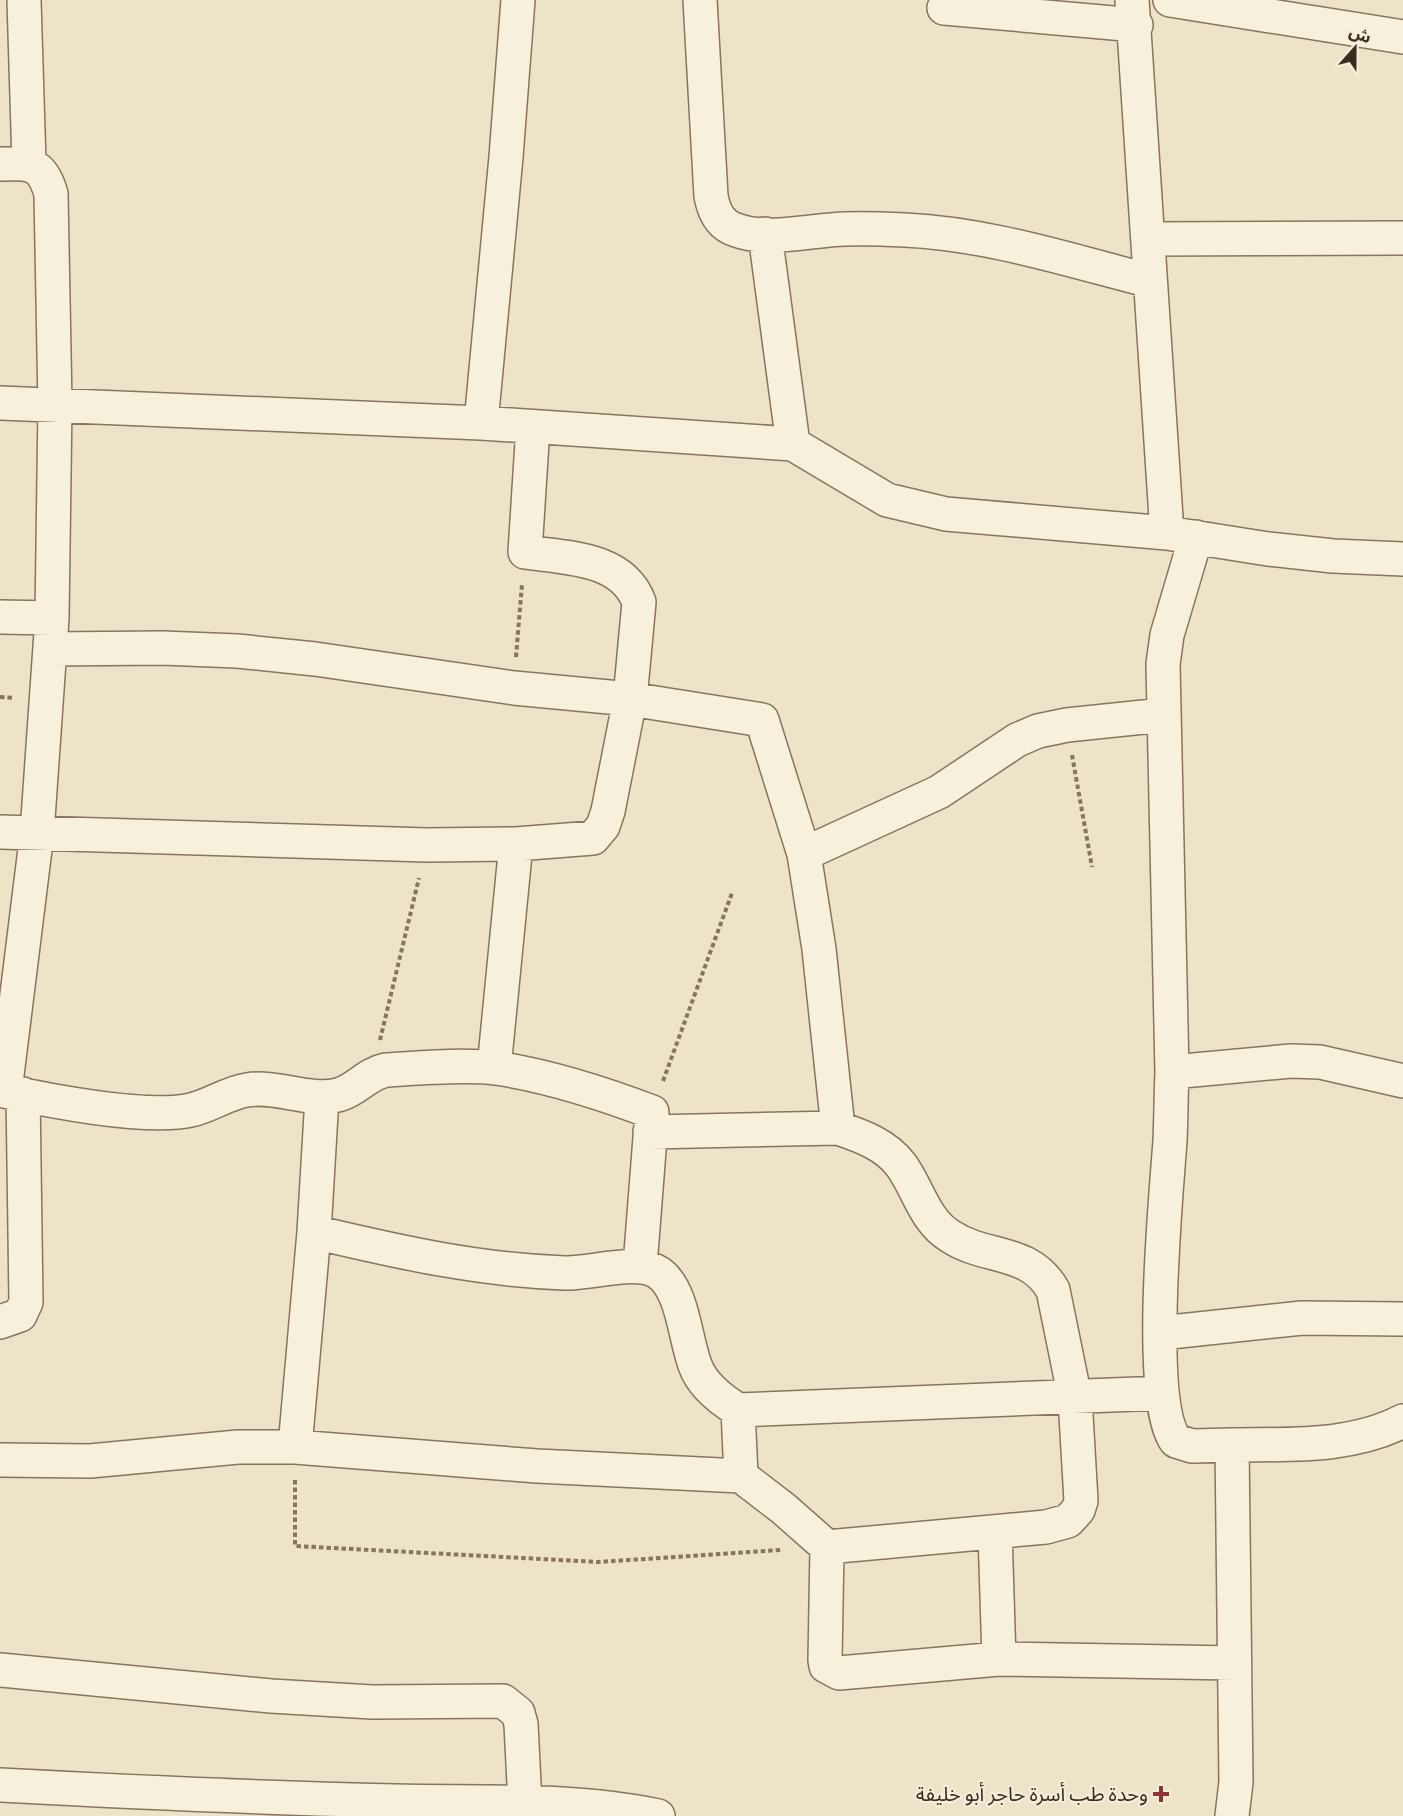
<svg xmlns="http://www.w3.org/2000/svg" width="1403" height="1816" font-family="Bitter,'Noto Sans Arabic',serif">
  <style>
    .lines { fill: none; stroke-linecap: round; stroke-linejoin: round }
    .minor-casing { stroke: #87755e; stroke-width: 36 }
    .path { stroke: #87755e; stroke-width: 4; stroke-dasharray: 4.5 3; stroke-linecap: butt }
    .minor { stroke: #f7f0db; stroke-width: 33 }
    .poi-dot { fill: #923532; stroke: #f4edd8; stroke-width: 2 }
    .labels { text-anchor: middle; stroke-width: 4.5; stroke-linejoin: round; paint-order: stroke }
    .poi-label { font-size: 20px; fill: #382d21; stroke: #f4edd8; text-anchor: end }
  </style>
  <rect width="100%" height="100%" fill="#ece3c8"/>
  <g class="lines">
    <defs>
      <path id="minor" d="M24,0L29,163
        M700,0L711,196C714,212 720,225 736,230C769,242 811,230 845,229C865,228 885,229 905,230C989,234 1069,260 1150,281
        M1132,0L1167,533
        M1170,0L1403,37
        M944,8L1136,25
        M0,164C30,163 42,162 51,194L55,405L52,618L37,833L5,1091
        M765,234L793,444
        M1149,239L1403,238
        M0,403L481,423L793,444L887,500L946,514L1167,533L1268,549L1333,556L1403,559
        M481,423L506,157L518,0
        M1196,537L1167,635L1163,664L1172,1072C1171,1095 1171,1118 1170,1141C1166,1196 1146,1402 1176,1441L1192,1446L1232,1445
        M0,617L52,618
        M50,649L162,648L237,651L315,659L514,688L630,699L762,720L804,854L819,949L838,1128
        M0,832L427,845L516,844L593,838L603,826L608,811L630,699L639,602C622,557 566,558 525,552L533,427
        M804,854L939,792L1017,740L1038,731L1067,725L1163,715
        M494,1068L516,844
        M1172,1072L1291,1061L1320,1062L1403,1081
        M0,1090C46,1100 147,1120 191,1110C210,1106 227,1093 247,1090C277,1085 309,1102 338,1095C357,1090 366,1074 386,1070C418,1068 465,1064 496,1068C549,1076 602,1093 652,1112L640,1266
        M650,1132L838,1128C861,1136 885,1144 901,1165C918,1188 924,1220 950,1236C986,1260 1029,1248 1053,1290L1075,1398L1081,1501L1078,1510L1068,1521L1046,1527L827,1547L784,1509L741,1476
        M314,1232C398,1252 479,1270 565,1273C590,1274 638,1258 659,1273C683,1290 685,1339 695,1365C702,1385 720,1399 738,1410L1162,1393
        M0,1322L20,1315L26,1302L23,1094
        M1161,1333L1302,1318L1403,1319
        M295,1447L314,1232L322,1097
        M0,1460L90,1461L238,1447H295L537,1466L741,1476L738,1410
        M995,1533L999,1659
        M827,1547L825,1660L826,1666L839,1673L999,1659L1234,1663
        M0,1670L271,1696L372,1702L503,1701L518,1713L521,1724L525,1804
        M0,1785C132,1792 263,1798 395,1801C482,1803 573,1798 658,1816
        M1232,1816L1236,1782L1232,1445C1290,1444 1351,1448 1403,1421"/>
    </defs>
    <use href="#minor" class="minor-casing"/>
    <path class="path" d="M516,657L522,584
      M0,697L14,698
      M1072,755L1092,867
      M380,1040L419,878
      M663,1081L732,893
      M295,1480V1546L598,1562L781,1550"/>
    <use href="#minor" class="minor"/>
  </g>
  <path class="poi-dot" d="M1158 1785h6v6h6v6h-6v6h-6v-6h-6v-6h6z"/>
  <g class="labels">
    <g class="poi-label">
      <text x="1148" y="1801">وحدة طب أسرة حاجر أبو خليفة</text>
    </g>
  </g>
  <g transform="translate(1355 48) rotate(21)" stroke="#f4edd8" stroke-width="4.5" paint-order="stroke">
  <path d="M0-4.5L10 22L0 15L-10 22Z" fill="#382d21"/>
  <text y="-9" font-size="16" font-weight="bold" text-anchor="middle" fill="#382d21">ش</text>
  </g>
</svg>
